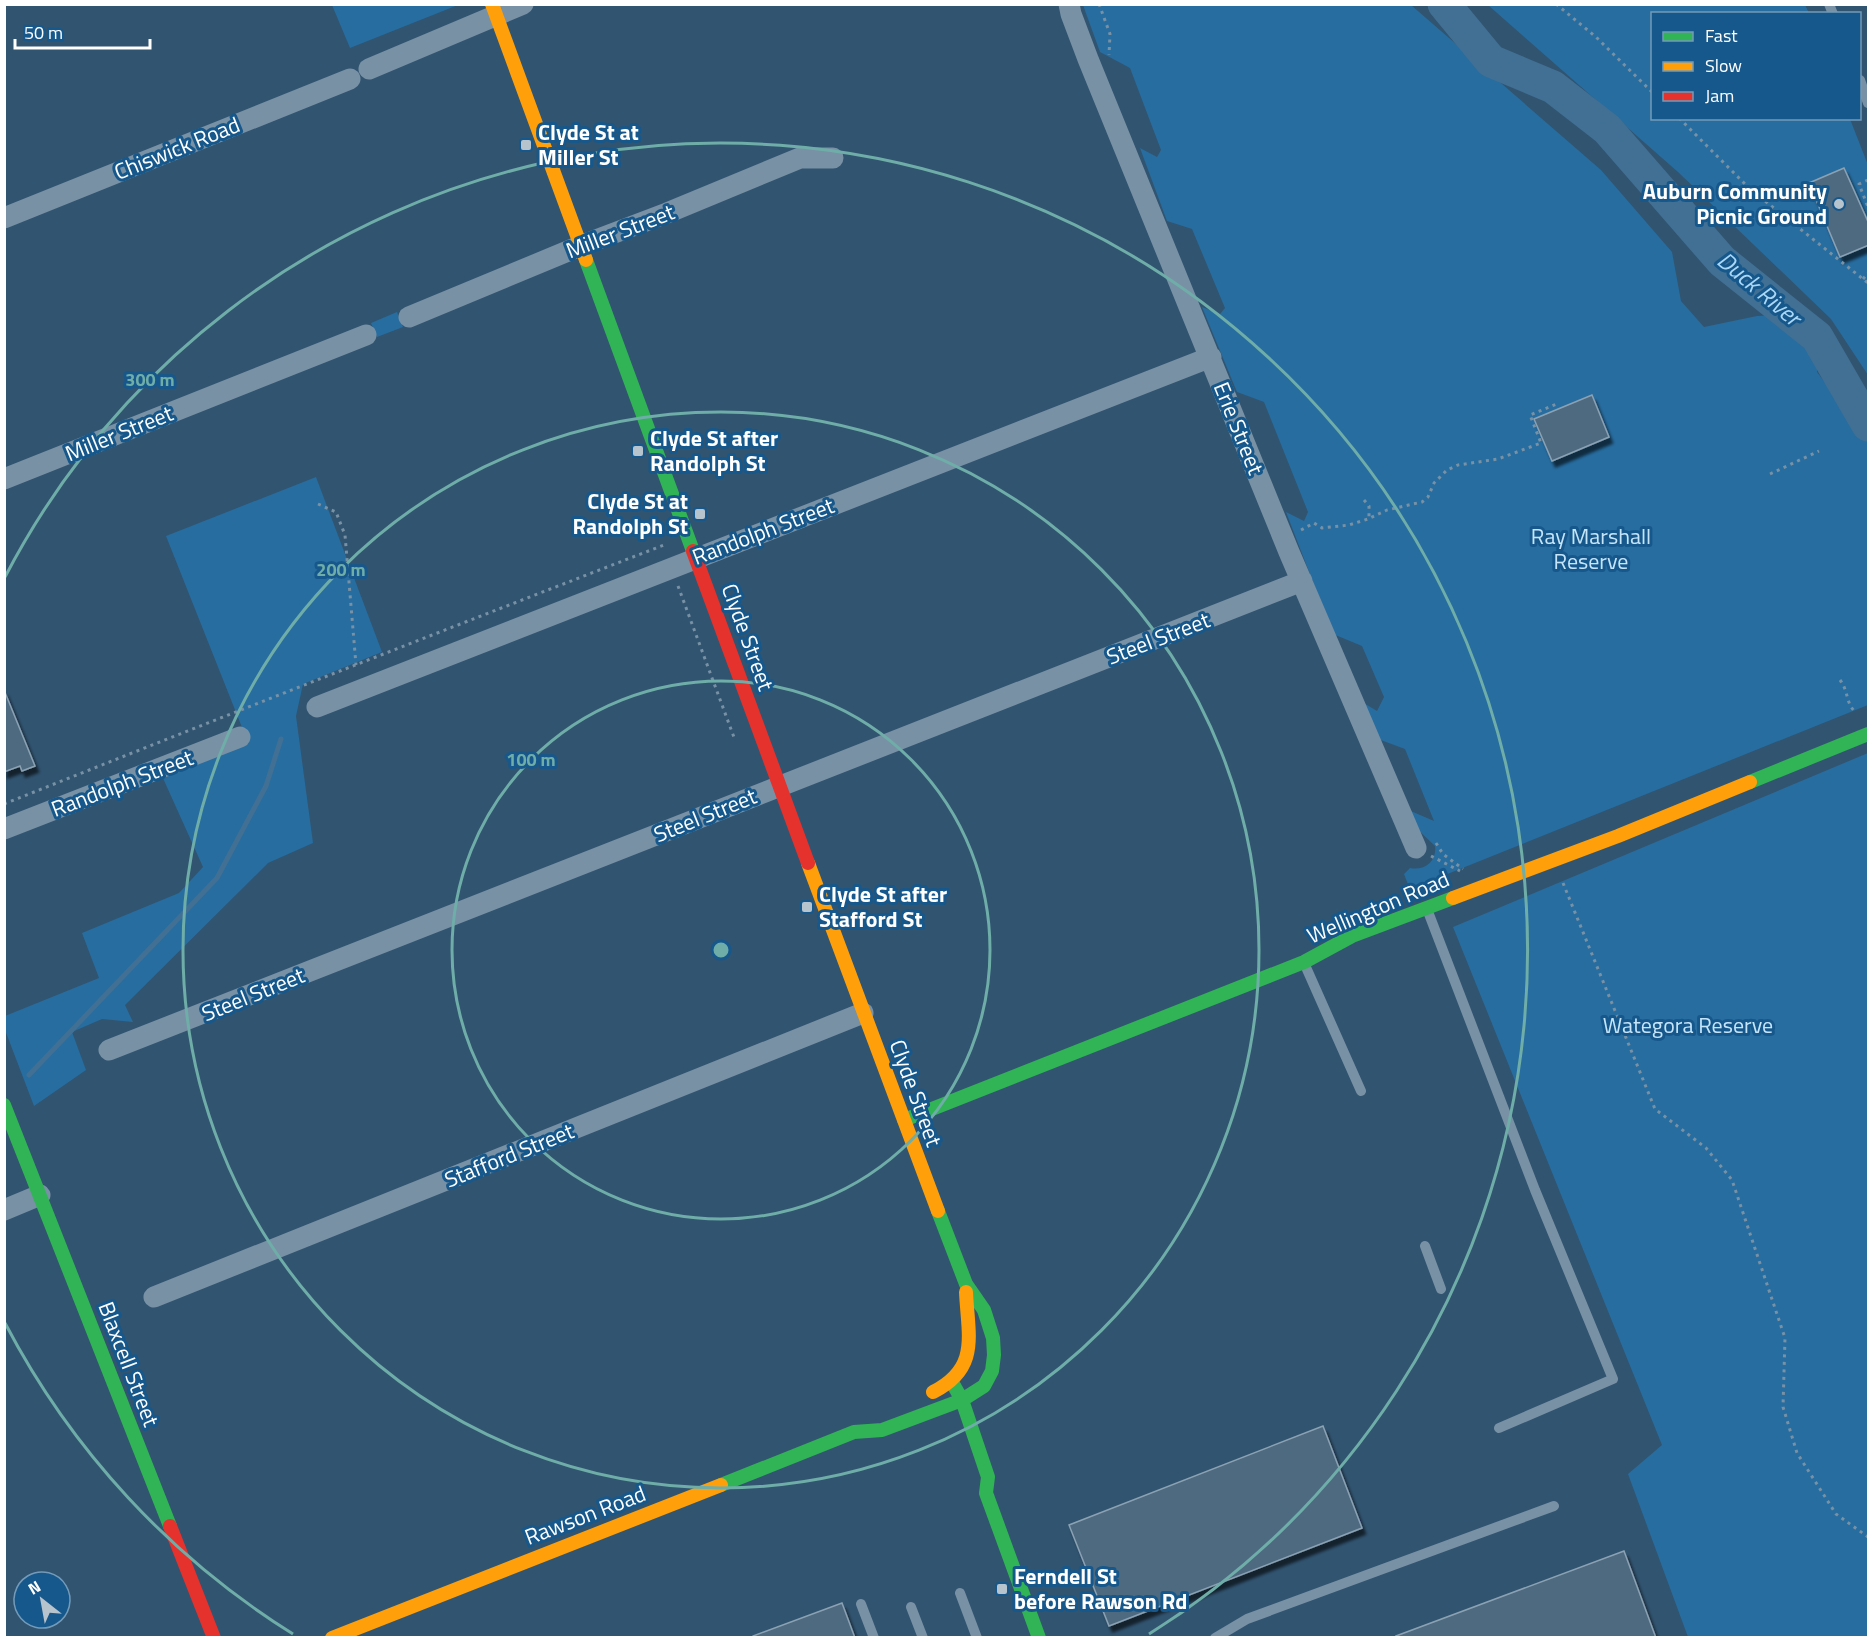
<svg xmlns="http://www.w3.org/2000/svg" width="1873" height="1642" font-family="'Titillium Web',sans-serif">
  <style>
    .green { fill: #276da0 }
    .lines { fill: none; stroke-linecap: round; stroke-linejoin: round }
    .stream { stroke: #417094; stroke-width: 5 }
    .river { stroke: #417094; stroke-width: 33 }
    .building { fill: #4d6a80; stroke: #8ca2b3; stroke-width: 1.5; filter: url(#shadow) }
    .path { stroke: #7891a5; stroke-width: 3; stroke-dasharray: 3 4.5; stroke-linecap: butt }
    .lane { stroke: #7891a5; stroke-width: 10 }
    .street { stroke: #7891a5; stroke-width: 21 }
    .fast { stroke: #30b455; stroke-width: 14 }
    .slow { stroke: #ff9f0a; stroke-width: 14 }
    .jam { stroke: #e5322d; stroke-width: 14 }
    .ring { fill: none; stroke: #6fada8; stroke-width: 3 }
    .poi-dot { fill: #b7c3cd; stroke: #16588b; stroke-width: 2 }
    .labels { text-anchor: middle; stroke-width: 6; stroke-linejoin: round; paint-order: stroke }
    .poi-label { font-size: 22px; font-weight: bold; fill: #fff; stroke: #16588b; text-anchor: start }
    .street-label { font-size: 22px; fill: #fff; stroke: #16588b }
    .park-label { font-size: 22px; fill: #c6e5fb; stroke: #16588b }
    .water-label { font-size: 24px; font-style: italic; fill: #abd7f6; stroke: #16588b }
    .centre { fill: #6fada8; stroke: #16588b; stroke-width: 3 }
    .ring-label { font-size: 18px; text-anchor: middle; font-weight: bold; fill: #6fada8; stroke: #16588b; stroke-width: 6; stroke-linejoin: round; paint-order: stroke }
  </style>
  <defs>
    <filter id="shadow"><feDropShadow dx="3.5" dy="6" stdDeviation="1.5" flood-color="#0009"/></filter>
  </defs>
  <rect width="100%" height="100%" fill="#315470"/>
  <path class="green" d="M332,5H458L350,48Z
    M1083,5H1411L1601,170L1672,252L1681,301L1704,327L1757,316L1781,315C1799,332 1819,345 1817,372L1868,439V705L1430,881L1412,888L1409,887L1404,874L1410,868C1425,871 1437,861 1435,846L1412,824L1406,809L1434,821L1405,749L1378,739L1362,702L1377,711L1384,697L1362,646L1333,634L1286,512L1304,521L1308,512L1264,402L1237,392L1202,307L1220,314L1225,308L1192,229L1167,221L1140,148L1157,157L1161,150L1130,68L1100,52Z
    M1488,5H1805L1809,13L1652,14V118L1850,119L1868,165V375L1831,319L1678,172Z
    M397,312L403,327L377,337L371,323Z
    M316,477L382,652L303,684L296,716L313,843L268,863L125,1005L133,1022L102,1019L72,1032L86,1070L34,1106L5,1030V1016L99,978L82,933L179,893L203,867L162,776L247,740L166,536Z
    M1868,753V1637H1688L1628,1474L1662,1445L1453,927Z"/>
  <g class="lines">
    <path class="stream" d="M29,1075L217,878L266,786L281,739"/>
    <path class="river" d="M1444,4L1491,61L1553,87L1607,129L1722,261L1817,337L1868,425"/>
  </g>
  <path class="building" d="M1844,168L1869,224V245L1840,257L1809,183Z
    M1592,395L1609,437L1552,461L1534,419Z
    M4,690L35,766L22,771L20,766L4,772Z
    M1323,1426L1362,1528L1109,1626L1069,1525Z
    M1624,1551L1656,1638H1397L1396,1636Z
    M842,1603L855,1638H753V1636Z"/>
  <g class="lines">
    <path class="path" d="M1099,4L1110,34L1109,55
      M1556,4L1596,37L1652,92
      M1679,118L1750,189L1868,283
      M1868,180L1859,184L1868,207
      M1863,279L1868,273
      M1770,474L1819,451
      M1364,500L1369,506V518
      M318,504L336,512L345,535L356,665
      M1301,530L1314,523L1322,528L1349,525L1368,519L1387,510L1422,502L1428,497L1434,483L1447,470L1458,465L1498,459L1541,443L1530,415L1559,403
      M678,586L735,740
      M1840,680C1849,692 1845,702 1856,713
      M4,804C224,716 444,630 664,545
      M1436,843L1443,854L1463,869
      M1431,856L1460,871
      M1563,883L1655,1109L1706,1148L1732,1180L1785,1338L1783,1407L1797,1453L1836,1514L1868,1537"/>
    <path class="lane" d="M1829,4L1833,14
      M1860,80L1868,103
      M1427,909L1535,1190L1613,1379L1499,1428
      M1305,965L1361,1091
      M1425,1246L1441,1289
      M960,1593L977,1638
      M861,1604L874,1638
      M911,1607L923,1638
      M1215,1638L1247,1619L1554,1506"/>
    <path class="street" d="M1069,4L1071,14L1088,59L1289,552L1416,848
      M369,69L523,4
      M4,218L350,79
      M409,317L580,246L667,213L800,158H833
      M4,479L366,335
      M317,707L1211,357
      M4,829L240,737
      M109,1050L1302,581
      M4,1210L40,1195
      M154,1297L863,1013"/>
    <path class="fast" d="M586,260L693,551
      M1750,782L1868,734
      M4,1105L170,1526
      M904,1120L1304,962L1352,936L1453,898
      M953,1384L962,1400L988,1477L986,1493L1039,1638
      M721,1485L854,1432L882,1430L962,1400L984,1386L992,1371L994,1355L993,1338L984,1310L966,1284L938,1211"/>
    <path class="slow" d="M492,4L586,260
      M808,863L938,1211
      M1453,898L1618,836L1750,782
      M933,1392C980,1368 968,1336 966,1292
      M332,1638L721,1485"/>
    <path class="jam" d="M693,551L808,863
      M170,1526L214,1638"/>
  </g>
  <g class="ring">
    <circle cx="721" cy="950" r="269"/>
    <circle cx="721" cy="950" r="538"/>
    <path d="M293 1634A807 807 0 0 1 5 1323M5 577A807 807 0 1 1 1149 1634"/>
  </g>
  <g class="poi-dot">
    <rect x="520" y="139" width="12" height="12" rx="3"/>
    <circle cx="1839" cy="204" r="6"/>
    <rect x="632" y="445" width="12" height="12" rx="3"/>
    <rect x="694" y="508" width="12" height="12" rx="3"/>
    <rect x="801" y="901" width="12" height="12" rx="3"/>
    <rect x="996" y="1583" width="12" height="12" rx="3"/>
  </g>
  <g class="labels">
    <g class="poi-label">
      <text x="538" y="140">Clyde St at<tspan x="538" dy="25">Miller St</tspan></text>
      <text x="1827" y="199" text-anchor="end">Auburn Community<tspan x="1827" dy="25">Picnic Ground</tspan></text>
      <text x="650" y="446">Clyde St after<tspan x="650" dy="25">Randolph St</tspan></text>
      <text x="688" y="509" text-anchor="end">Clyde St at<tspan x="688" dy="25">Randolph St</tspan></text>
      <text x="819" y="902">Clyde St after<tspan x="819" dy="25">Stafford St</tspan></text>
      <text x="1014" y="1584">Ferndell St<tspan x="1014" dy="25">before Rawson Rd</tspan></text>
    </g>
    <g class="street-label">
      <text transform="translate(177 148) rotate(-22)" y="8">Chiswick Road</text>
      <text transform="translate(620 231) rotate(-21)" y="8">Miller Street</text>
      <text transform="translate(1239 428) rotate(68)" y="8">Erie Street</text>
      <text transform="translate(119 433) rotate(-22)" y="8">Miller Street</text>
      <text transform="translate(763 531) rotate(-21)" y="8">Randolph Street</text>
      <text transform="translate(748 637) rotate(70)" y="8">Clyde Street</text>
      <text transform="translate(1158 638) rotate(-21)" y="8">Steel Street</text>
      <text transform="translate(122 783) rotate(-21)" y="8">Randolph Street</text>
      <text transform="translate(705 815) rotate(-22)" y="8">Steel Street</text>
      <text transform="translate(1378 907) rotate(-23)" y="8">Wellington Road</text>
      <text transform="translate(253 994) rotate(-22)" y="8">Steel Street</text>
      <text transform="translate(916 1093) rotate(70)" y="8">Clyde Street</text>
      <text transform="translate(509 1155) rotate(-22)" y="8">Stafford Street</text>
      <text transform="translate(129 1364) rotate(69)" y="8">Blaxcell Street</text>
      <text transform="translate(585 1515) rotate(-21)" y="8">Rawson Road</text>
    </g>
    <g class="park-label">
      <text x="1591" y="544">Ray Marshall<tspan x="1591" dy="25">Reserve</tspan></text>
      <text x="1688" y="1033">Wategora Reserve</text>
    </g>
    <g class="water-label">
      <text transform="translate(1759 289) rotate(40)" y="8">Duck River</text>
    </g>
  </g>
  <circle cx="721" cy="950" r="9" class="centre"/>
  <g class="ring-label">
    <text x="150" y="386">300 m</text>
    <text x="341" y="576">200 m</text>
    <text x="531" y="766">100 m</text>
  </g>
  <rect width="1873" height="1642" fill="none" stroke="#ffffff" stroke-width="12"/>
  <rect x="1651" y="12" width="210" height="108" fill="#16588b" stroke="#739bb9" stroke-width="1.5"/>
  <rect x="1663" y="32" width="30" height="9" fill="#30b455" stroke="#739bb9" stroke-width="1.5"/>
  <text x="1705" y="42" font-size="18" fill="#ffffff">Fast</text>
  <rect x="1663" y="62" width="30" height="9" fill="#ff9f0a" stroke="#739bb9" stroke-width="1.5"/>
  <text x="1705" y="72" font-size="18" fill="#ffffff">Slow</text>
  <rect x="1663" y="92" width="30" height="9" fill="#e5322d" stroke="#739bb9" stroke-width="1.5"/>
  <text x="1705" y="102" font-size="18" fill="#ffffff">Jam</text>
  <g transform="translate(42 1600) rotate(329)"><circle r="28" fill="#16588b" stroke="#739bb9" stroke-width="1.5"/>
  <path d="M0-4.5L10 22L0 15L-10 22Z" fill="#b7c3cd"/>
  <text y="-9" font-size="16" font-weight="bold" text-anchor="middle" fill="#ffffff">N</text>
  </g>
  <path d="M15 39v9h135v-9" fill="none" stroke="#ffffff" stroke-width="3"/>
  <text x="24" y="39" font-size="18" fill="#ffffff" stroke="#16588b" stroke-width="4.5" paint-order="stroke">50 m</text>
</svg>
